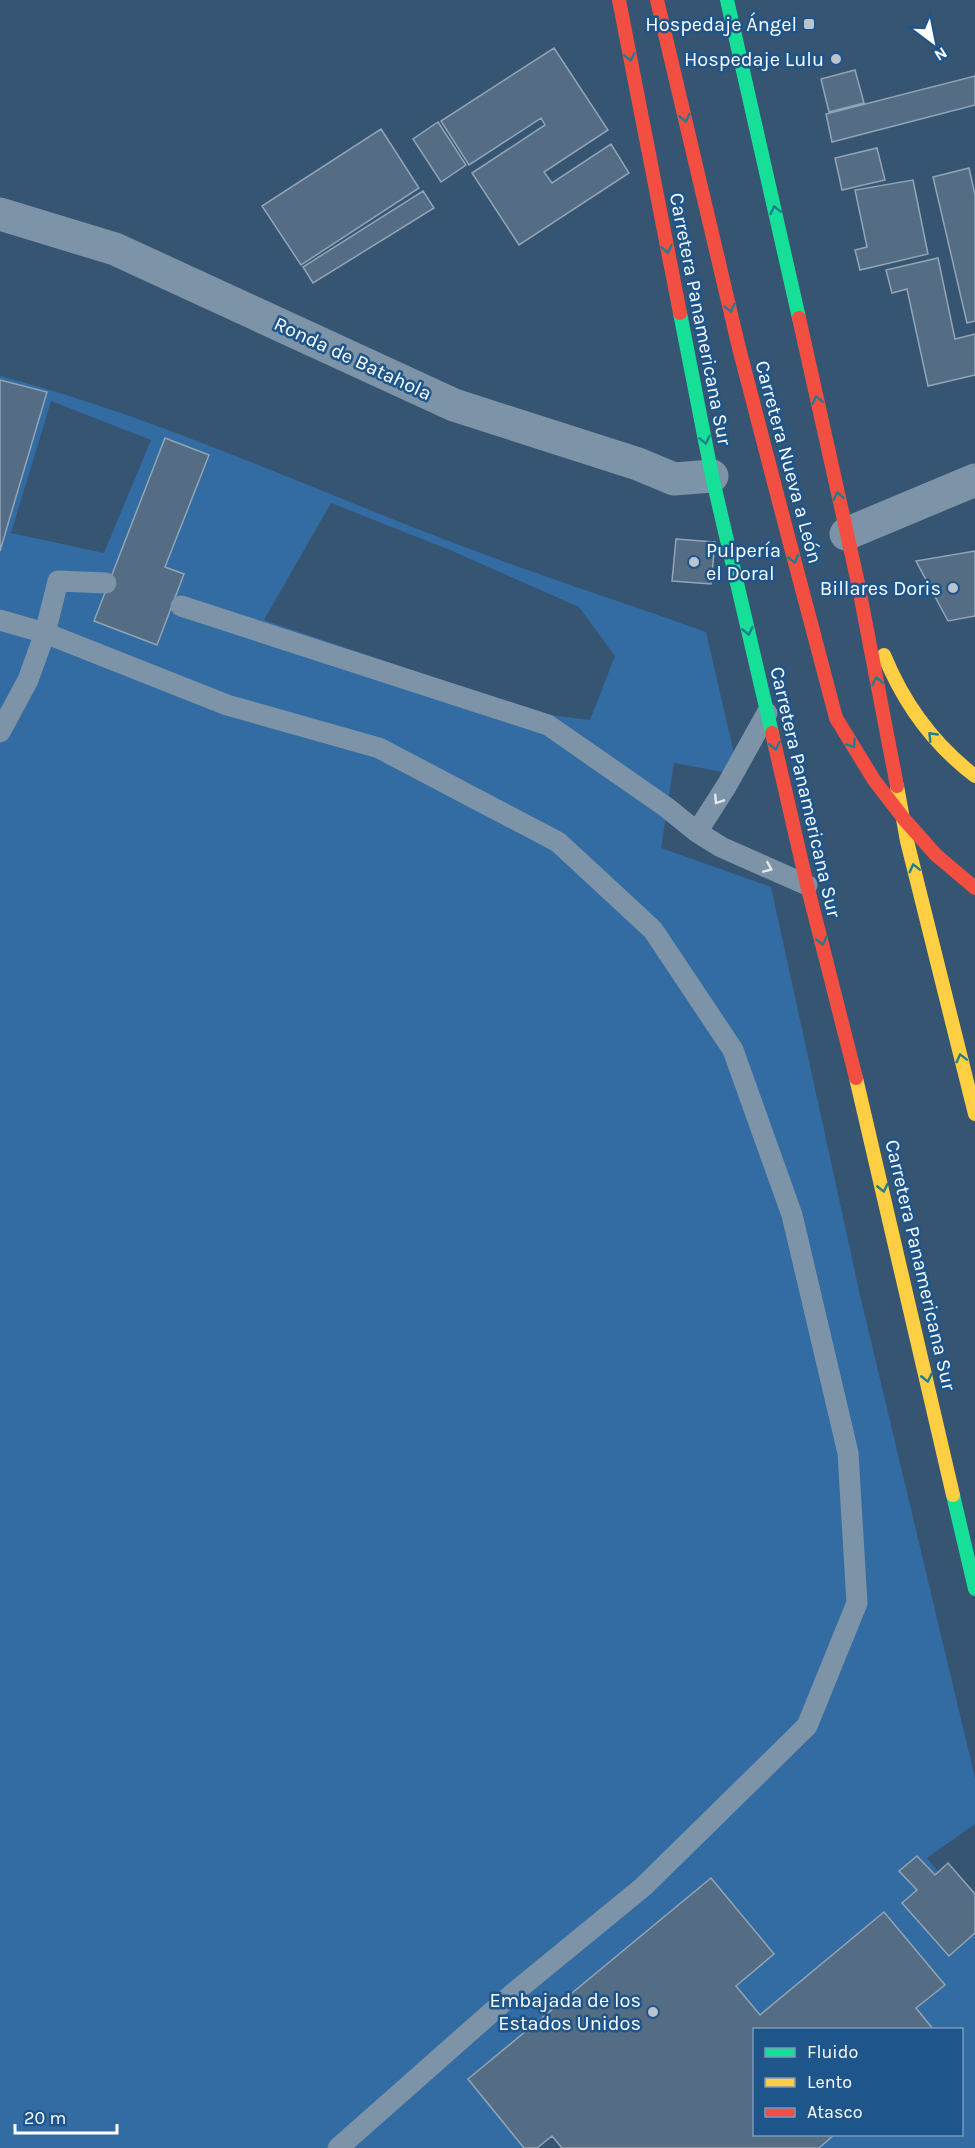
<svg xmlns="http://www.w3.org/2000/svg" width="975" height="2148" font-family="Karla,sans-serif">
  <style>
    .green { fill: #326ca2; fill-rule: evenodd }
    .building { fill: #546d84; stroke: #92a4b5; stroke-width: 1.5 }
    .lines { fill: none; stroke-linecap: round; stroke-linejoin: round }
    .lane { stroke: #7d93a7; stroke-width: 21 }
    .street { stroke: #7d93a7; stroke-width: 33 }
    .fast { stroke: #16e098; stroke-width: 14 }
    .slow { stroke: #ffcf43; stroke-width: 14 }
    .jam { stroke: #f24e42; stroke-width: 14 }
    .jam-bridge { stroke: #f24e42; stroke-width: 14 }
    .oneway { stroke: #1c7f8f }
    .oneway2 { stroke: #e5e9ed }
    .poi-dot { fill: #b9c4ce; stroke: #1e558b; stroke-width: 2 }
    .labels { text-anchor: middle; stroke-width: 5; stroke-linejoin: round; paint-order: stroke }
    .poi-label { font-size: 20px; fill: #fff; stroke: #1e558b; text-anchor: end }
    .street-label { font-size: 20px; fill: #fff; stroke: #1e558b }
  </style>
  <rect width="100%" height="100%" fill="#365572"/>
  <path class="green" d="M0,376C157,417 303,486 454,543C537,575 622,602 706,632L739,775L674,763L661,848L771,887L860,1295L975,1778V1824L927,1858L975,1917V2148H819L835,2135L962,2134V2030L934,2029L916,2008L945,1985L884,1912L760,2015L736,1986L774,1954L711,1878L468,2079L524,2148H0V551L47,393L0,380ZM51,401L151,440L104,553L11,533ZM165,438L208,455L165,567L184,574L157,645L94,621ZM331,503L450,550L579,607L615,656L590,720L542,714L264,620Z"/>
  <path class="building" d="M554,48L608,130L544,172L552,183L611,144L629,173L519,245L472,173L545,125L541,118L469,165L441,121Z
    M855,70L864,103L829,112L821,79Z
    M975,76V105L832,142L826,114Z
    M438,122L466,165L441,182L413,139Z
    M381,129L419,188L301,265L262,206Z
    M877,148L885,180L842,190L835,158Z
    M969,168L975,195V321L967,323L933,177Z
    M913,180L928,254L860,270L855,250L867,247L855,190Z
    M423,191L434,208L313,283L303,267Z
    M938,258L955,339L975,334V375L928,386L907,289L892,293L886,270Z
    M0,380L47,392L0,551Z
    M165,438L209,455L165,567L184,574L157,645L94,621Z
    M676,539L715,542L711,584L672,581Z
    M975,551V616L948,621L916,561Z
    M917,1856L935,1875L948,1863L975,1894V1933L949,1956L902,1903L917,1890L899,1871Z
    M711,1878L774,1954L736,1986L760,2015L884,1912L945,1985L916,2008L934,2030H754V2134H835L819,2148H562L552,2136L537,2148H524L468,2079Z"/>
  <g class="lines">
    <path class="lane" d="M181,606L548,725L666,807L697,832L721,847L807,885
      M0,620L45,633L227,705L379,748L558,842L653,930L733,1050L792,1215L848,1453L857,1603L807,1726L643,1887L510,1996L338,2148
      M0,732L28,680L45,633L58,581L106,583
      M697,832L727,785L767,713"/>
    <path class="street" d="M0,214L115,249L454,405L638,464L674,479L712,476
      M846,534L975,480"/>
    <path class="fast" d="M727,0L799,318
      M680,313L712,476L772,733
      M953,1495L975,1589"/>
    <path class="slow" d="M884,655C904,704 933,744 975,776
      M897,786L907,841L975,1114
      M856,1078L953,1495"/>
    <path class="jam" d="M619,0L680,313
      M657,0L739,348L779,502
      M799,318L858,583L897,786
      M772,733L807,885L856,1078"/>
    <path class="jam-bridge" d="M779,502L836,718L874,780L904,819L936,855L975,888"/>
  </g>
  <defs><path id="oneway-chevron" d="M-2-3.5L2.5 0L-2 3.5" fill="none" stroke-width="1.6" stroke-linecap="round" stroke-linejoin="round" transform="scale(1.5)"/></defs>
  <g class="oneway">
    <use href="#oneway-chevron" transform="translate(630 57) rotate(79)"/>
    <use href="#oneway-chevron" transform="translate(685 118) rotate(77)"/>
    <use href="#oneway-chevron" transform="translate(775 210) rotate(-103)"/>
    <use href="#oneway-chevron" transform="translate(667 249) rotate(79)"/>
    <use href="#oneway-chevron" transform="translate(730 308) rotate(77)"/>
    <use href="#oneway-chevron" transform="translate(817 400) rotate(-103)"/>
    <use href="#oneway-chevron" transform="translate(705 440) rotate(78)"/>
    <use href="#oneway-chevron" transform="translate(838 496) rotate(-102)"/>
    <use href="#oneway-chevron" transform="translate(794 559) rotate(75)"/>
    <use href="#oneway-chevron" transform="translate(748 631) rotate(77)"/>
    <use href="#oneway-chevron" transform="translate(877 681) rotate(-101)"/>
    <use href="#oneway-chevron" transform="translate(932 736) rotate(-134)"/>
    <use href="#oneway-chevron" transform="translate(852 744) rotate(56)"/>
    <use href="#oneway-chevron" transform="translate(775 746) rotate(77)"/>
    <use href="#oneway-chevron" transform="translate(914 868) rotate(-104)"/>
    <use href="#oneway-chevron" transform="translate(822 941) rotate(76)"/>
    <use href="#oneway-chevron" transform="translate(961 1058) rotate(-104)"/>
    <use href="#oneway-chevron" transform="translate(883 1188) rotate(77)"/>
    <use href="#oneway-chevron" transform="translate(927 1378) rotate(77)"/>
  </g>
  <g class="oneway2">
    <use href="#oneway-chevron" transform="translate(718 800) rotate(123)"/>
    <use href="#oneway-chevron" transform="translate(768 868) rotate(23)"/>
  </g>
  <g class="poi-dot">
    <rect x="803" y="18" width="12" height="12" rx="3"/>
    <circle cx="836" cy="59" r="6"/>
    <circle cx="694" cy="562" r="6"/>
    <circle cx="953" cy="588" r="6"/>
    <circle cx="653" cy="2012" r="6"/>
  </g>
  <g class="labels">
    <g class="poi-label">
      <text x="797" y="31">Hospedaje Ángel</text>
      <text x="824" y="66">Hospedaje Lulu</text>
      <text x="706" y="557" text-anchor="start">Pulpería<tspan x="706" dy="23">el Doral</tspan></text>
      <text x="941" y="595">Billares Doris</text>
      <text x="641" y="2007">Embajada de los<tspan x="641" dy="23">Estados Unidos</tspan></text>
    </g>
    <g class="street-label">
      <text transform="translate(701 319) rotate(79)" y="7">Carretera Panamericana Sur</text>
      <text transform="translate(353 358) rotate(25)" y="7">Ronda de Batahola</text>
      <text transform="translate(789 462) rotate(75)" y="7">Carretera Nueva a León</text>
      <text transform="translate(806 792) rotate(77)" y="7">Carretera Panamericana Sur</text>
      <text transform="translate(921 1265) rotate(77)" y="7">Carretera Panamericana Sur</text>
    </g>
  </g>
  <rect x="753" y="2028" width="210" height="108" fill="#1e558b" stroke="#7899b9" stroke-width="1.5"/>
  <rect x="765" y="2048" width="30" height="9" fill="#16e098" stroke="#7899b9" stroke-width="1.5"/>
  <text x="807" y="2058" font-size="18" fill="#ffffff">Fluido</text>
  <rect x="765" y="2078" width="30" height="9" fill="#ffcf43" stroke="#7899b9" stroke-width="1.5"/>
  <text x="807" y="2088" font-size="18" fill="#ffffff">Lento</text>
  <rect x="765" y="2108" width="30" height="9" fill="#f24e42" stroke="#7899b9" stroke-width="1.5"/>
  <text x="807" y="2118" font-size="18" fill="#ffffff">Atasco</text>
  <g transform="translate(933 42) rotate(148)" stroke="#1e558b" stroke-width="4.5" paint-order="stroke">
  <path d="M0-4.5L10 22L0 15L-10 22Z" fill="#ffffff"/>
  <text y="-9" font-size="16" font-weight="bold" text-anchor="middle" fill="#ffffff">N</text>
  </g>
  <path d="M15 2124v9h102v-9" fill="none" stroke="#ffffff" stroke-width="3"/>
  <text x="24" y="2124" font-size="18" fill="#ffffff" stroke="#1e558b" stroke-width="4.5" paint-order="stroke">20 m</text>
</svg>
